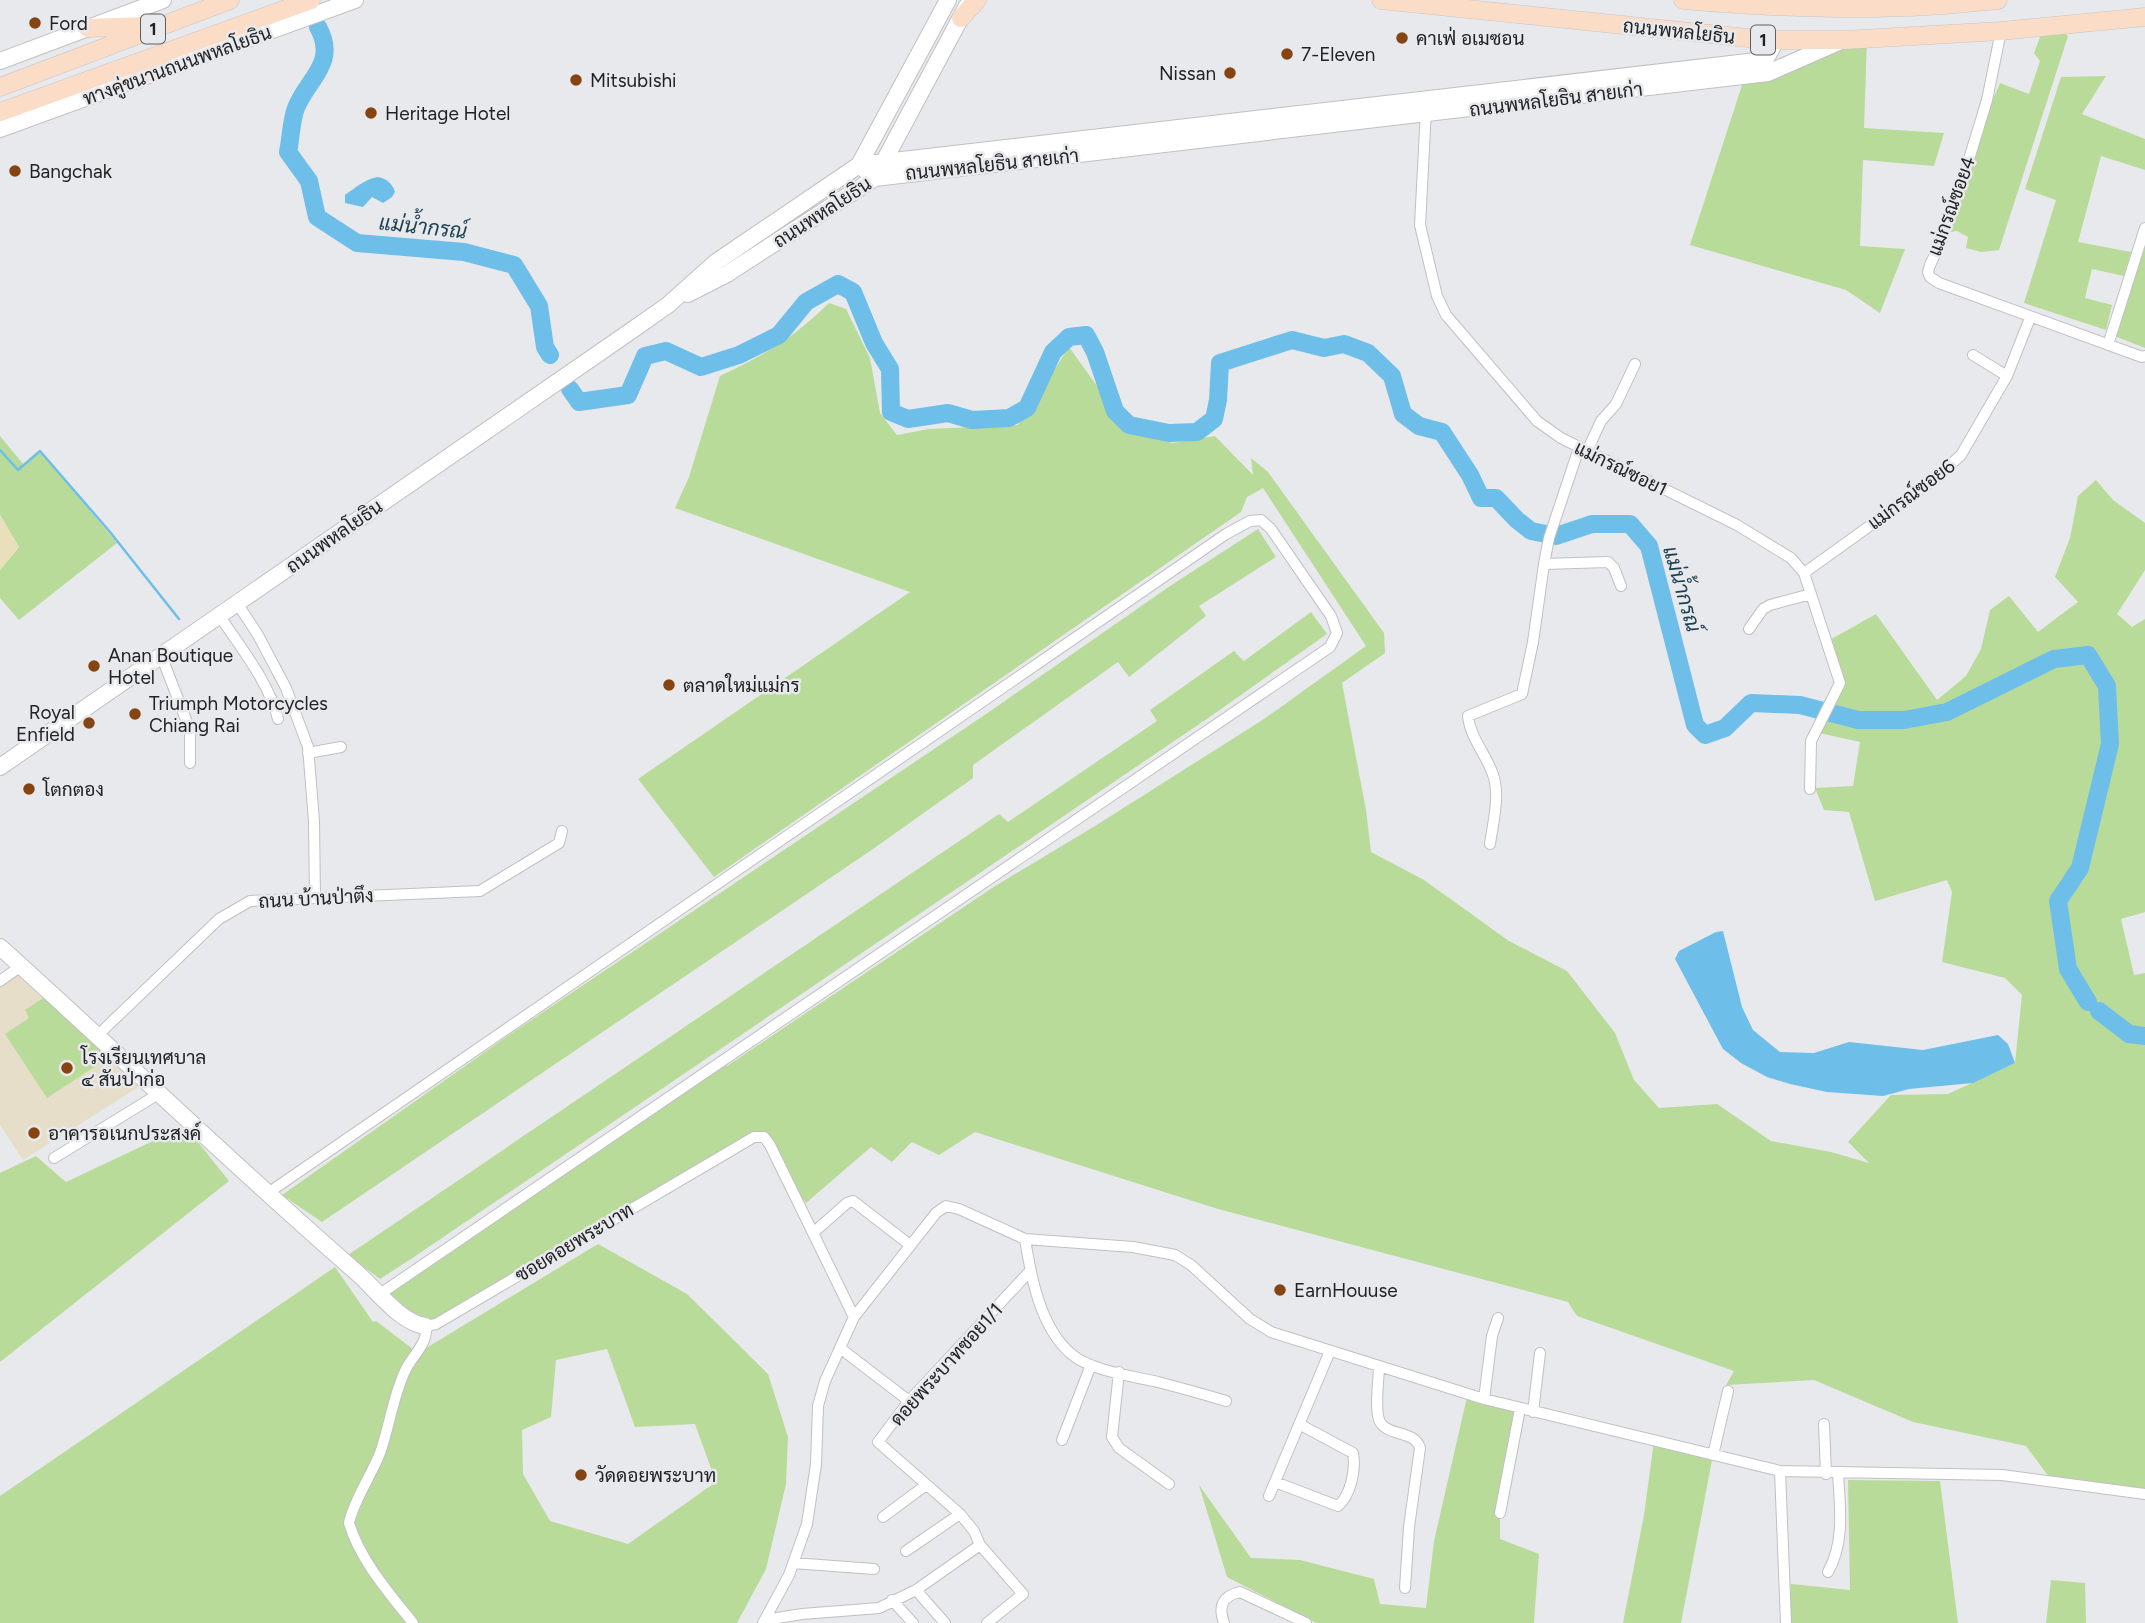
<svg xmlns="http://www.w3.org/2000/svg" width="2145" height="1623" font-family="Figtree,Sarabun,sans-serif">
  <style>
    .education { fill: #e7dec9 }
    .green { fill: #b8db99; fill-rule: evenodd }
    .sand { fill: #e9dfba }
    .water { fill: #6ebeea }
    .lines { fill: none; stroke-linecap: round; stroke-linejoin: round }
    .stream { stroke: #6ebeea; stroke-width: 2.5 }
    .river { stroke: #6ebeea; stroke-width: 18 }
    .street-casing { stroke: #c0c0c4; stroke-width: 12 }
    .secondary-casing { stroke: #c0c0c4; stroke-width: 18 }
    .primary-casing { stroke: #c6c6c6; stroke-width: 19 }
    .street { stroke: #fff; stroke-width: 10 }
    .secondary { stroke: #fff; stroke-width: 16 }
    .primary { stroke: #fbdcc7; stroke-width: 18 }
    .poi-dot { fill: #864412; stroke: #e8e9ec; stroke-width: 2.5 }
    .labels { text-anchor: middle; stroke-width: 5; stroke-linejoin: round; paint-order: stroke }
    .shield { fill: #e8e9ec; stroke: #5d5e5f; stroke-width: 2 }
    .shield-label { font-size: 18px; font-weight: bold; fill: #222223 }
    .poi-label { font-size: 19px; fill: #222223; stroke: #e8e9ec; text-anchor: start }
    .street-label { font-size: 19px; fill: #222223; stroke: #e8e9ec }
    .water-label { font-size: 21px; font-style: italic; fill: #1c3f52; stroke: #e8e9ec }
  </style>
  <rect width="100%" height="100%" fill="#e8e9ec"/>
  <path class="education" d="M17,973L148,1081L23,1160L0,1125V986Z"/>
  <path class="green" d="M2064,32L2068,36L1999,250L1981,252L1966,248L1968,237L1957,231L1945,233L1971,150L2000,83L2029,94L2040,61L2034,53L2041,35Z
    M1867,38L1864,128L1944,133L1934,166L1863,160L1860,246L1905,249L1880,313L1846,290L1690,245L1745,76Z
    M2106,76L2082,114L2145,139V170L2101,156L2078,242L2131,252L2124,276L2092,269L2085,298L2112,305L2106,330L2024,303L2056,200L2025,189L2061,77Z
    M2145,228V348L2112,335Z
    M829,303L846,309L870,358L880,413L897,435L929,429L1018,425L1069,347L1115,411L1123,430L1173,443L1215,436L1253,475L1251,458L1268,472L1384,633L1385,653L1342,683L1366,810L1371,852L1424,880L1509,941L1567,971L1615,1033L1634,1080L1659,1108L1717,1104L1771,1141L1831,1152L1869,1163L1848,1142L1891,1095L1948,1094L2015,1063L2022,995L2005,978L1942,962L1952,892L1947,880L1875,901L1849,812L1824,810L1815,788L1853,786L1860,742L1815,732L1842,683L1828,641L1876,614L1937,700L1966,676L1981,649L1990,610L2009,596L2038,632L2078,602L2055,577L2070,538L2078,496L2096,480L2113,500L2145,523V570L2117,614L2132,627L2145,619V912L2121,919L2134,975L2145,973V1497L2052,1481L2026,1446L1913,1422L1814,1380L1726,1385L1734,1371L1577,1316L1568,1302L1218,1209L975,1132L939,1155L912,1142L892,1162L871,1147L806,1203L756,1133L425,1326L380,1294L721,1062L727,1066L995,886L1095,826L1264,719L1366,646L1263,488L1247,497L1241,512L714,877L638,779L910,592L675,508L689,477L720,376C765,355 793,338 829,303Z
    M0,436L24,465L40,451L117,543L19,620L0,598V570L19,547L0,515Z
    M1258,529L1276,557L1199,606L1206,616L1129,677L1118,662L973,765V778L873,849L322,1222L282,1195L509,1035L989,712L1170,586Z
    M1311,612L1327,634L1214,714L414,1257L380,1279L348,1255L999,814L1008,822L1157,721L1150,710L1234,651L1244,661Z
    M51,993L117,1052L47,1098L5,1034L29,1018L25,1010Z
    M185,1126L229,1181L0,1362V1173L36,1156L66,1182Z
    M598,1244L687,1294L768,1374L788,1437L786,1484L766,1569L737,1623H0V1496L335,1267L373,1322L376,1321L418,1353ZM607,1349L635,1427L695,1424L716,1482L628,1544L550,1521L523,1474L522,1430L551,1417L556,1360Z
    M1467,1397L1519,1414L1500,1513V1539L1539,1554L1534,1623H1316L1227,1577L1199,1485L1251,1558L1300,1560L1374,1579L1380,1604L1426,1608L1434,1541Z
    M1654,1441L1713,1455L1681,1623H1623L1644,1515Z
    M1848,1480L1940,1481L1958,1623H1787L1791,1584L1850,1590Z
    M2051,1580L2085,1583L2086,1623H2046Z"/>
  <path class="sand" d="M0,515L19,547L0,570Z"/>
  <path class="water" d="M377,177C386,178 392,183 395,192L392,197L383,203L372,197L363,207L345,203V195C355,188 364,180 377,177Z
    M1723,931L1742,1007L1753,1030L1780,1052L1814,1053L1849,1042L1923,1050L1998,1035L2008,1044L2015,1063L1973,1083L1909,1089L1883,1096L1827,1092L1790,1084L1767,1077L1741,1063L1723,1049L1675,959L1679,951L1716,932Z"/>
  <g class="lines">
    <path class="stream" d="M0,450L18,470L40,451L110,532L179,619"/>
    <path class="river" d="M318,27C338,63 308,78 296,108C291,121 291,138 288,152L309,181L317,217L357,243L464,252L514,265L539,306L545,347L550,355
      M570,389L579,402L628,395L645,356L666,351L701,367L739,355L779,335L806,302L838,284L853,292L874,343L890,369L891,412L908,419L948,413L972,420L1009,418L1027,408L1053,352L1069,337L1086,335L1095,352L1115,411L1129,425L1169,433L1197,432L1214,419L1218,400L1220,363L1292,340L1324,348L1344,344L1368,353L1392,376L1403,414L1419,426L1442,432L1470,475L1481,498H1496L1517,520L1531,531L1556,536L1592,524H1630L1649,546L1695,725L1705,735L1725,728L1751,703L1800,705L1858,720H1904L1947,712L2054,659L2088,655L2107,686L2110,744L2080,868L2058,901L2068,969L2088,1002
      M2099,1011L2129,1034L2145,1036"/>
    <defs>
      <path id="street" d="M2001,31L1987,100L1966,169L1941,242L1930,265L1928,272L1930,277L1939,283L2142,357L2145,356
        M1426,110L1420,225L1437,296L1446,315L1537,421L1561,438L1737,525L1791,558L1804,573L1840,683L1811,741L1810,789
        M2108,345L2145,228
        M1973,355L2007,376
        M1579,448L1549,538L1544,564L1608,562L1614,568L1621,586
        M1587,451L1601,421L1616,404L1635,364
        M1804,573L1935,479L1961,455L2007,376L2030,318
        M237,603L258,635L286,688L308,747L314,821L315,898
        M219,615C240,647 269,682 278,719
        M1749,629L1763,609L1770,605L1811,594
        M161,655L190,730V763
        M308,753L341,747
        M1490,844C1493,822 1501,793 1492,772C1485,753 1470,737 1468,716L1522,694L1533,642L1544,564
        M0,981L21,966
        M98,1035L219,919L250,901L480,891L559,843L562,831
        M54,1158L160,1093
        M268,1193L1226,534L1250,521L1261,520L1271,529L1331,616L1337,633L1330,647L380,1294
        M813,1233L847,1203L853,1201L910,1245
        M1025,1239C1031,1277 1040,1326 1070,1353C1090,1371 1132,1376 1158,1382C1181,1388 1203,1394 1226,1401
        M840,1348L909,1401
        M1379,1366C1379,1379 1374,1411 1380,1422C1389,1437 1415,1430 1420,1448L1409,1527L1405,1588
        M1119,1372L1112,1437L1119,1448L1169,1484
        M1484,1399L1492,1336L1498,1318
        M1533,1412L1540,1353
        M1824,1424L1826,1474
        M1062,1440L1091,1365
        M1713,1455L1728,1391
        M1780,1471L1786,1623
        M1275,1482L1338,1506C1351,1495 1356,1469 1353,1453L1299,1424
        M1269,1496L1330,1351
        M1500,1513L1520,1409
        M883,1517L926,1485
        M906,1551L960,1514
        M793,1563L874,1569
        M1828,1572C1845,1542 1840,1507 1838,1474
        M916,1590L945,1623
        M892,1600L913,1623
        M765,1620L802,1614L879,1608L916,1590L980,1545
        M413,1623C389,1593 360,1560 349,1523C353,1502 372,1474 380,1453C390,1425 393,1395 406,1369C413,1355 430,1341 425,1326L436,1324L754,1137H764L770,1145L854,1317
        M763,1623L789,1575L807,1524L816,1464L818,1406L825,1381L854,1317L936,1213L946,1206L959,1209L1025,1239L1133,1247L1175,1255L1191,1265L1250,1319L1271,1332L1484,1399L1780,1471L2002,1475L2145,1494
        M987,1623L1023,1594L980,1545L974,1531L960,1514L878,1442L909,1401L1030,1271
        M1224,1623C1218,1607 1222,1596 1240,1592L1306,1623"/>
      <path id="secondary" d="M0,61L163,0
        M0,129L355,0
        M859,165L875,178L1768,73L1841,41
        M859,165L1765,60L1772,48L1767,40
        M688,294L727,274L875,178L967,6
        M0,767L628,333L668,305L716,262L859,165L948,0
        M0,947C119,1054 234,1166 355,1271C375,1288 399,1322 425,1326"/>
      <path id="primary" d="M1381,0L1767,40H1844L2001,31L2145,17
        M1683,0C1765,7 1846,11 1927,6C1951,5 1974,2 1998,0
        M961,18L977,0
        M88,28L148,26
        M138,80L165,54
        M0,87L230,0
        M0,112L311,0"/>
    </defs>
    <use href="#street" class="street-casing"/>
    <use href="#secondary" class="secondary-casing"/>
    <use href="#primary" class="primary-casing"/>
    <use href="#street" class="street"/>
    <use href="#secondary" class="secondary"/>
    <use href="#primary" class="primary"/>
  </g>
  <g class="poi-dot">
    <circle cx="35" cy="23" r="7"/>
    <circle cx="1402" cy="38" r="7"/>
    <circle cx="1287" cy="54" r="7"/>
    <circle cx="1230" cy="73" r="7"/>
    <circle cx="576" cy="80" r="7"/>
    <circle cx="371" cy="113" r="7"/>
    <circle cx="15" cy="171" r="7"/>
    <circle cx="94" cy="666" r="7"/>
    <circle cx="669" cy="685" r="7"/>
    <circle cx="135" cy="714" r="7"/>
    <circle cx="89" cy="723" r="7"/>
    <circle cx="29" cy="789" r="7"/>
    <circle cx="67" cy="1068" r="7"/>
    <circle cx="34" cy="1133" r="7"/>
    <circle cx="1280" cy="1290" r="7"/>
    <circle cx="581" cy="1475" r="7"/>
  </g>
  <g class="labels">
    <g class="shield">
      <rect x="141" y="14.5" width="24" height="29" rx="5"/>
      <rect x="1751" y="25.5" width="24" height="29" rx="5"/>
    </g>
    <g class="shield-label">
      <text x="153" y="35">1</text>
      <text x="1763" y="46">1</text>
    </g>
    <g class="poi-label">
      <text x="49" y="30">Ford</text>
      <text x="1416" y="45">คาเฟ่ อเมซอน</text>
      <text x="1301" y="61">7-Eleven</text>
      <text x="1216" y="80" text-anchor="end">Nissan</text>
      <text x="590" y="87">Mitsubishi</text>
      <text x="385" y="120">Heritage Hotel</text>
      <text x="29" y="178">Bangchak</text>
      <text x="108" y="662">Anan Boutique<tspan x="108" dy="22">Hotel</tspan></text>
      <text x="683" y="692">ตลาดใหม่แม่กร</text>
      <text x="149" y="710">Triumph Motorcycles<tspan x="149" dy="22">Chiang Rai</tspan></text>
      <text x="75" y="719" text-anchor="end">Royal<tspan x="75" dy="22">Enfield</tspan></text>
      <text x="43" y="796">โตกตอง</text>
      <text x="81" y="1064">โรงเรียนเทศบาล<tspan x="81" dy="22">๔ สันป่าก่อ</tspan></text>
      <text x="48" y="1140">อาคารอเนกประสงค์</text>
      <text x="1294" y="1297">EarnHouuse</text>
      <text x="595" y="1482">วัดดอยพระบาท</text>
    </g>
    <g class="street-label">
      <text transform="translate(1679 31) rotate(6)" y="7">ถนนพหลโยธิน</text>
      <text transform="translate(177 65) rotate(-20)" y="7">ทางคู่ขนานถนนพหลโยธิน</text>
      <text transform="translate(1556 99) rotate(-7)" y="7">ถนนพหลโยธิน สายเก่า</text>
      <text transform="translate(992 164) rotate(-6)" y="7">ถนนพหลโยธิน สายเก่า</text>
      <text transform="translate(1951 206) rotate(-70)" y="7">แม่กรณ์ซอย4</text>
      <text transform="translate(822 212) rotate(-33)" y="7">ถนนพหลโยธิน</text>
      <text transform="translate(1621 468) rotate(26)" y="7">แม่กรณ์ซอย1</text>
      <text transform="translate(1911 494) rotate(-37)" y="7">แม่กรณ์ซอย6</text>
      <text transform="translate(334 536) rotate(-35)" y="7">ถนนพหลโยธิน</text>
      <text transform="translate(316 898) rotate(-3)" y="7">ถนน บ้านป่าตึง</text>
      <text transform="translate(574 1242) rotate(-31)" y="7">ซอยดอยพระบาท</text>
      <text transform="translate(946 1364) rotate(-48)" y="7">ดอยพระบาทซอย1/1</text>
    </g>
    <g class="water-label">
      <text transform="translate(423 227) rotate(6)" y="7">แม่น้ำกรณ์</text>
      <text transform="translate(1682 589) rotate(74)" y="7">แม่น้ำกรณ์</text>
    </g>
  </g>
</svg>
